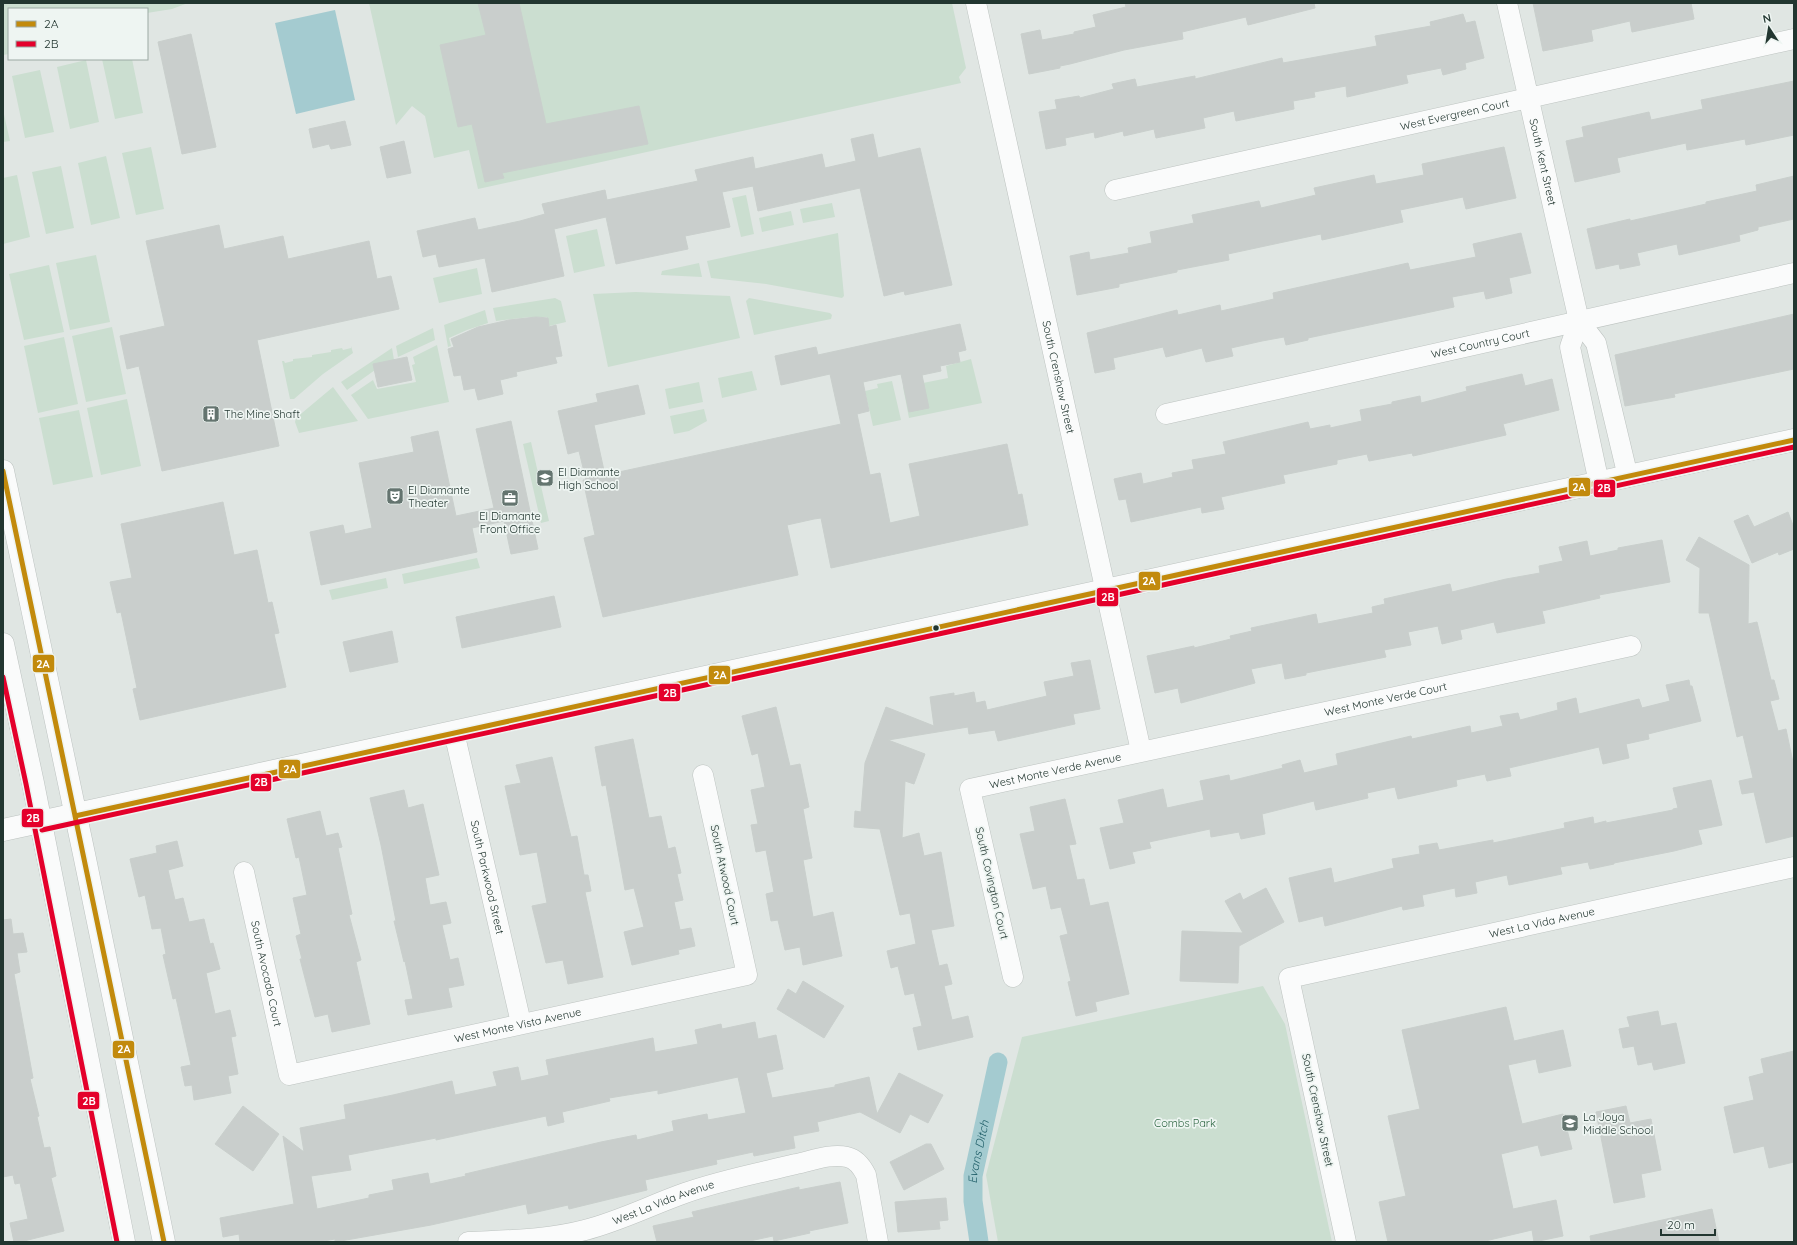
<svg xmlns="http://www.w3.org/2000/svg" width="1797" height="1245" font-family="Quicksand,sans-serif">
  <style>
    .green { fill: #cbded0 }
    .water { fill: #a4cbd0 }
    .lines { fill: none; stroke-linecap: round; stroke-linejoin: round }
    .canal { stroke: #a4cbd0; stroke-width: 19 }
    .building { fill: #c9cecc; stroke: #c9cfcc; fill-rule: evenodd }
    .minor-casing { stroke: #bdc3c0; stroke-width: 21 }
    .tertiary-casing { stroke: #bdc3c0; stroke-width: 23 }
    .secondary-casing { stroke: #bdc3c1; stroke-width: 23 }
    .minor { stroke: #fafbfb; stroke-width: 20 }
    .tertiary { stroke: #fafbfb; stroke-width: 22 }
    .secondary { stroke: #fafbfb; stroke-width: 22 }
    .bus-1-casing { stroke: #eef5f2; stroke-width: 8 }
    .bus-2-casing { stroke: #eef5f2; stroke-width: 8 }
    .bus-1 { stroke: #c28a0c; stroke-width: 5 }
    .bus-2 { stroke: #e4002b; stroke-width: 5 }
    .bus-dot { fill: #223630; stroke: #eef5f2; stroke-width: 1.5 }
    .labels { text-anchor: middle; stroke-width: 3.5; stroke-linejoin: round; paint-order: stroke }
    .street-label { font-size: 11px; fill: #223630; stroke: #eef5f2 }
    .poi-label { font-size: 11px; fill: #223630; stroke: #eef5f2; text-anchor: start }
    .park-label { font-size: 11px; fill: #306845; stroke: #eef5f2 }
    .water-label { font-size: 12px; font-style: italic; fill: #23616b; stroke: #eef5f2 }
    .line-badge { stroke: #eef5f2; stroke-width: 1.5 }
    .badge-label { font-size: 11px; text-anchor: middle; font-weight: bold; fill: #fff }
  </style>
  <rect width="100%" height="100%" fill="#e0e6e3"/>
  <path class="green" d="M3,3H188L172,9L147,13V9H9V54L3,55Z
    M369,3H952L966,68L959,77L961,83L478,189L469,150L434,158L425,116L412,106L396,125Z
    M102,59H132L143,113L115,119Z
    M86,60L99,122L70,129L57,67Z
    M40,70L54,132L25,138L12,76Z
    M3,110L10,141L3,142Z
    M151,147L164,209L136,215L122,153Z
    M106,156L120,218L91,225L78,163Z
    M61,166L74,228L46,234L32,172Z
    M17,175L30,237L3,244V178Z
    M746,195L754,234L741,237L732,198Z
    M832,203L835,217L803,223L800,209Z
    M791,211L794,225L762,232L759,218Z
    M597,229L605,266L574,273L566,236Z
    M838,233L844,296L842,298L766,284L711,278L707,261Z
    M96,255L110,322L70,330L56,263Z
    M699,263L702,277L661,275L662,271Z
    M49,265L64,332L24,340L9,274Z
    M477,268L482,294L439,303L433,278Z
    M636,292L730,296L740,338L608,367L593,294Z
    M555,298L561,301L566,322L549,326L547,317H530L496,321L493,308Z
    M749,298L830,313L832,315L831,319L754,335L746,301Z
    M485,310L488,323L467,330L449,338L451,346L448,347L444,325Z
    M112,327L126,394L86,402L72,336Z
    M433,328L435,340L398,357L396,346Z
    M64,337L78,404L38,413L24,346Z
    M437,345L449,402L368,419L351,395L373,380L377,389L416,382L412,365L415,364L413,357Z
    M351,346L353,353L323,374L294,399H290L282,361H284L285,363L293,361V359L312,357V355L331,352V350L342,348L343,350L351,348Z
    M392,348L394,360L375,370L347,390L341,382Z
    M971,359L982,403L909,418L903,387L948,378L946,366Z
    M752,371L757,390L722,398L718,378Z
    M892,381L901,420L873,426L865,391L878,388L877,384Z
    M699,382L703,402L669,409L665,389Z
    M333,387L358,421L299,433L295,422L296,418Z
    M127,399L141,466L101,475L87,408Z
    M704,409L707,421L689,431L674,434L670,416Z
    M79,410L93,477L53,485L39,418Z
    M531,442L549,521L541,523L523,444Z
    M477,558L480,568L404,584L402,574Z
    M386,578L388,588L332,600L329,590Z
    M1263,986L1285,1024L1332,1242H998L986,1175L1022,1037Z"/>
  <path class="water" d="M335,10L355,100L296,114L275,23Z"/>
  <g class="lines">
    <path class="canal" id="s1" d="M979,1242L973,1201V1176L998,1062"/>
  </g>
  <path class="building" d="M478,3H519L546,124L639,106L648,144L502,173L504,178L485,182L472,124L458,127L440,45L486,35Z
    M1125,3H1314L1315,8L1248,25L1246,17L1182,32L1183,39L1124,50L1070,64L1060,66V68L1029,74L1021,34L1040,30L1042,40L1074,34V32L1096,27L1093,15L1126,7Z
    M1533,3H1691L1694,19L1632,32L1630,21L1591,30L1593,41L1543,51Z
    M1463,14L1466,23L1475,21L1484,58L1465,63L1466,69L1443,75L1441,68L1406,75L1408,83L1347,97L1346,86L1314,92L1315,97L1293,101L1294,109L1236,121L1234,111L1203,118L1205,128L1156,138L1154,129L1124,136L1123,131L1095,138L1094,132L1065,138L1066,145L1046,149L1039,112L1057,109L1055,100L1079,96L1080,98L1114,89L1112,84L1135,79L1137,87L1195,76V79L1282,58L1283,63L1377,46L1375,36L1431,26L1430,22Z
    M191,34L216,147L182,154L158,42Z
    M1794,81V135L1746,145L1745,139L1687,150L1686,143L1617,158L1620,172L1575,182L1566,141L1584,137L1582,127L1649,112L1651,120L1703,109L1701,100Z
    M345,121L351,145L331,149L329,144L313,148L309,129Z
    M873,134L878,158L920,148L952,285L905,295L904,291L884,296L860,188L758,211L753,186L722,192L730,227L685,236L688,249L616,264L606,217L554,229L564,276L492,292L485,258L439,267L436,254L423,257L417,231L475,218L478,230L520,221L545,214L542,204L605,190L607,200L698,181L695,170L753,157L755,169L822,154L825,168L856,161L851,139Z
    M404,141L411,173L387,178L380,147Z
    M1504,147L1516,198L1466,209L1463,197L1400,210L1403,222L1322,240L1321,234L1228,254L1229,260L1177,270V272L1119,284V287L1077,295L1070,256L1089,252L1090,260L1129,253L1128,248L1152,243L1150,232L1194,223L1192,215L1259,201L1261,208L1316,195L1314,188L1374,175L1376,184L1424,175L1422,164Z
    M1794,176V219L1758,227V230L1739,235L1740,241L1679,255L1677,244L1637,253L1640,265L1620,269L1619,264L1596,269L1587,229L1630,219V221L1706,204V202L1757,191L1756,185Z
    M219,225L224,249L283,236L288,259L369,241L377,279L391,276L399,309L257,340L279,446L162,471L139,366L127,369L120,336L165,326L146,241Z
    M1521,233L1531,273L1509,278L1512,293L1486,299L1484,291L1452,297L1454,307L1308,338V340L1286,345L1284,337L1262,341L1231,348L1233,356L1206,362L1202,348L1166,357L1163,347L1113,358L1115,369L1095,373L1087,333L1177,310L1178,315L1220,305L1221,311L1274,299L1273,293L1408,263L1410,270L1476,257L1473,244Z
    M1794,314V369L1674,394L1675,397L1625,406L1615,355Z
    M536,317L548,318L549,327L556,325L562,356L555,357L557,363L516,372L517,376L500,380L503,394L478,400L475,388L464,390L461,375L454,376L448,349L454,347L451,339L478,327L509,320Z
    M960,324L966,350L958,352L960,362L940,366L941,371L922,375L929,408L909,412L901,374L863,382L869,411L857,414L870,475L880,473L890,523L920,516L909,464L1007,444L1018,495L1022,494L1028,525L831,568L821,518L814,519L787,525L798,575L603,617L584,538L595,535L583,480H586L579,451L568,454L558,411L598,402L596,394L638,385L645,414L594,425L605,475L841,424L830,374L781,385L775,356L816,347L818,355Z
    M407,357L412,380L378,387L373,364Z
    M1522,374L1525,386L1552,379L1559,410L1503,424L1506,435L1413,456L1412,453L1369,461L1367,454L1337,460V464L1283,475L1285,483L1221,497L1224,509L1202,513L1201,507L1131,522L1126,499L1119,500L1114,479L1141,473L1143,484L1173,477L1172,473L1194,469L1192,460L1226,454L1223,442L1308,422L1310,429L1330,425V428L1362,421L1360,410L1392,404V402L1420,396L1421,403L1467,391L1466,387Z
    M511,421L538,549L511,554L504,521L472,528L477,552L321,585L310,532L343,525L345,534L372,528L359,463L414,452L411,437L438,431L456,516L494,508L476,429Z
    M223,502L234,555L257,550L268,603L272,602L279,633L274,634L286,687L140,720L133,689L137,688L121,612L117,613L110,582L132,578L121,524Z
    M1788,512L1794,528V549L1779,555L1778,552L1752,563L1734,521L1748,515L1754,527Z
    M1699,537L1749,565L1748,624L1757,622L1771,680H1774L1779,699L1770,701L1778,731L1786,729L1794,767V836L1766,843L1754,792L1742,794L1739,781L1753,778L1743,735L1737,737L1709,613H1699L1700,568L1686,560Z
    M1662,540L1670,582L1599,595L1600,598L1542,611L1545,623L1497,633L1494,622L1460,630L1462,639L1442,644L1438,626L1408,632L1411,645L1384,650L1386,657L1306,673V675L1285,679L1282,663L1251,669L1255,683L1181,703L1178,688L1155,693L1147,656L1194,646V648L1231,639L1230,636L1252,631L1251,628L1316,614L1318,624L1373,613L1372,607L1385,604L1384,599L1450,584L1452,592L1506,579L1540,573L1539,566L1563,561L1559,547L1587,541L1590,556L1618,550V548Z
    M554,596L561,627L462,648L456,617Z
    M392,631L398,662L350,672L343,642Z
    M1090,660L1100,709L1073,714L1075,724L998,741L995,730L969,734L968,727L888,740L925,754L914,784L905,781L902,838L919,833L924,856L941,852L954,926L931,930L939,966L947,964L952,984L944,986L952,1020L968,1016L973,1037L918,1050L913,1028L922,1026L914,993L905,995L898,966L891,968L887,951L916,944L910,913L900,915L880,829L854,827L855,811L861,812L865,763L886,707L934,726L930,697L954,693V696L974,692L976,703L985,701L987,710L1047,696L1044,682L1074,676L1071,663Z
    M1689,680L1690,686H1692L1701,721L1648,734L1649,739L1626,744L1629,758L1603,764L1599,747L1509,768L1511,776L1487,781L1485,774L1456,780L1457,786L1398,799L1395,787L1367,793L1368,798L1316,810L1314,801L1262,814L1265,834L1241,839L1239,832L1211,837L1210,829L1149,842L1151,848L1132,852L1135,863L1110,869L1100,828L1124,823L1118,800L1163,789L1167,808L1204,800L1200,781L1229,775L1230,781L1283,768L1282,765L1300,760L1304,773L1338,765L1336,754L1411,736L1412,739L1470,726L1471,733L1503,726L1500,716L1518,713L1520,720L1558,710L1557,703L1576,698L1579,714L1639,699L1642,708L1670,701L1666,685Z
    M776,707L790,766L800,764L809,807L803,809L812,858L803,860L813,917L833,912L842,956L803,965L800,947L785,950L778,920L771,921L766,894L774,892L766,850L756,852L751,825L758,824L751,790L765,787L758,753L752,755L742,716Z
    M633,739L649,818L661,816L668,849L675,847L681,873L677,874L683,900L674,902L680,930L691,928L695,946L678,950L679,954L632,965L624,932L644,927L634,888L625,890L606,785L602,786L595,747Z
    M552,757L571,837L577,836L584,875H588L591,891L585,892L603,977L568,984L563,960L546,963L532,906L547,903L537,852L520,855L505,786L521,783L516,765Z
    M1711,780L1722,825L1698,830L1702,844L1674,851L1614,863V864L1590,869L1588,862L1560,867L1562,874L1509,885L1507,875L1475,882L1477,893L1456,897L1455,888L1422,895L1424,906L1403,910L1402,906L1325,926L1323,916L1299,922L1289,878L1331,868L1334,883L1394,868L1392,859L1420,854L1419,846L1437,843L1439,850L1493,840V843L1565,828L1564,823L1593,817L1594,824L1606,821V823L1673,810V809L1678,808L1673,788Z
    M404,790L408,808L423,804L439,875L425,878L430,905L446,902L451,923L442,925L450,960L458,958L464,985L448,988L452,1007L408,1015L405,1000L413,999L405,961L404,962L394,921H396L381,845L370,798Z
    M1065,799L1076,844L1069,845L1077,880L1084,879L1090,906L1108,902L1129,994L1095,1002L1097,1011L1076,1016L1068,982L1071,981L1060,936L1068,934L1061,907L1051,909L1046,886L1033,889L1020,834L1035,831L1030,807Z
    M320,811L326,836L338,833L342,847L338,848L352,914L349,915L361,960L356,962L370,1024L332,1032L328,1014L315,1017L300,959H302L296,936L301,934L293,898L307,895L299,857L296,858L287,819Z
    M177,841L183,866L168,870L175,900L183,898L189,922L204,919L210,944L213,943L220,969L206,973L215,1014L230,1010L236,1036L231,1037L238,1074L228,1076L231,1093L194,1100L192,1085L185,1086L181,1067L191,1065L176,998L173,999L163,955L166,954L161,928L152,929L145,895L139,897L130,859L157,853L156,846Z
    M1266,888L1284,922L1239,946L1238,983L1180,981L1182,931L1243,933L1225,901L1240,893L1243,900Z
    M11,919L13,934L23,933L27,952L17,953L20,972L14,974L33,1078L30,1079L39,1116L37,1117L44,1148L50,1147L56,1176L51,1178L64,1231L20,1242H14L10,1223L28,1219L20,1183L15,1184L13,1175L3,1177V920Z
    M803,981L844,1006L824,1038L777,1009L788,989L796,994Z
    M1506,1007L1514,1041L1563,1030L1571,1066L1539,1073L1536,1059L1508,1065L1522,1124L1563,1114L1572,1149L1541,1156L1538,1145L1501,1154L1513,1209L1556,1200L1563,1236L1534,1242L1532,1230L1481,1242H1388L1379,1202L1406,1196L1388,1116L1420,1109L1402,1030Z
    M1658,1011L1661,1026L1676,1023L1685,1063L1654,1070L1652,1062L1638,1065L1634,1046L1623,1048L1619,1029L1630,1027L1627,1017Z
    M755,1022L758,1039L776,1035L783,1069L766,1073L772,1098L835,1087V1085L869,1077L877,1114L899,1073L943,1095L928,1123L910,1114L900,1133L860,1112L817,1122L819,1131L793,1136L795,1148L754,1156L753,1152L716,1160L717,1164L645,1180L647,1190L569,1209L568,1205L528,1214L526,1204L431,1225L335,1242V1239L318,1242H240L239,1234L223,1237L220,1218L294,1204L283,1136L304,1152L300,1128L346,1119L344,1105L393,1095L452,1081L455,1095L497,1086L493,1072L518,1067L521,1081L549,1075L546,1060L653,1038L655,1052L698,1044L695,1030L721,1024L722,1029ZM738,1077L746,1113L708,1120L707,1114L672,1121L674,1131L637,1140L636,1135L601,1142L465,1174L466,1176L430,1184L428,1173L392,1180L394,1190L369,1195V1198L317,1209L311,1176L351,1170L348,1155L436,1138V1140L546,1116L548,1126L564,1122L562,1112L610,1101L609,1098L658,1090V1094Z
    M1794,1051V1162L1769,1168L1764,1146L1734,1153L1724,1107L1754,1100L1749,1077L1764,1073L1761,1059Z
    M243,1106L279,1134L253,1171L215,1144Z
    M1626,1106L1630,1123L1651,1119L1661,1170L1641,1174L1645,1197L1614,1203L1596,1112Z
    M926,1144H931L944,1169L904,1190L890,1162Z
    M840,1182L848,1223L809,1231L810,1233L774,1241L773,1236L745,1242H657L653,1226L694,1217L692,1212L799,1187V1190Z
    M946,1198L948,1220L939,1221L940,1229L898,1232L895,1202Z
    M1712,1209L1719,1242H1591L1590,1236Z"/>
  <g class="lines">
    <defs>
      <g id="minor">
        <path id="s2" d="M976,3L1141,751"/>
        <path id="s3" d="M1507,3L1579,321L1596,343L1628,477"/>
        <path id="s4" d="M1115,190L1794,39"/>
        <path d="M1579,321L1570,347L1599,483"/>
        <path id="s5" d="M1166,414L1794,273"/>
        <path id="s6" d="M454,732L521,1023"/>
        <path id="s7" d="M244,872L289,1075L747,975L703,775"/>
        <path id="s8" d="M1013,977L970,789L1631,646"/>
        <path id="s9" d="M468,1242C508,1240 547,1240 585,1230C620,1221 651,1205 685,1193C721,1180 759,1173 796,1164C811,1161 831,1153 847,1157C856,1159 862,1167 866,1175L878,1242"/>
        <path id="s10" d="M1346,1242L1289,978L1794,867"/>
      </g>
      <path id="tertiary" d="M3,830L1794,440"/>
      <path id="secondary" d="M3,471L84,854L164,1242
        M3,644L33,783L124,1242"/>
    </defs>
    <use href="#minor" class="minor-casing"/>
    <use href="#tertiary" class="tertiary-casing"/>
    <use href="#secondary" class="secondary-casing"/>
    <use href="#minor" class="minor"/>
    <use href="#tertiary" class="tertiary"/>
    <use href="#secondary" class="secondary"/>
    <defs>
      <path id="bus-1" d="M3,471L164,1242
        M75,816L1794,440"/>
      <path id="bus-2" d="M3,677L26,784L117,1242
        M42,830L1794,447"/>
    </defs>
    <use href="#bus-1" class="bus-1-casing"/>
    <use href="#bus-2" class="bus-2-casing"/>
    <use href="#bus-1" class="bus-1"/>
    <use href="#bus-2" class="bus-2"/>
  </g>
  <defs>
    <symbol id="building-square" viewBox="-11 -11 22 22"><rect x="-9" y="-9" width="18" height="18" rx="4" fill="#64746f" stroke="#eef5f2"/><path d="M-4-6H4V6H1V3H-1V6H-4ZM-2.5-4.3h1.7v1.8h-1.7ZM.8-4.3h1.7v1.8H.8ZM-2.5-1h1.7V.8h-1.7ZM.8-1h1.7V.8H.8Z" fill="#fff"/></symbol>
    <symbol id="school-square" viewBox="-11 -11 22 22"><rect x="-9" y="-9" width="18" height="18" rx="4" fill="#64746f" stroke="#eef5f2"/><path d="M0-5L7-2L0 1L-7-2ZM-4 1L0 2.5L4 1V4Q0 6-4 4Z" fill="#fff"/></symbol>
    <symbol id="theatre-square" viewBox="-11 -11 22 22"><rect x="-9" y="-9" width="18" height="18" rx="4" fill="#64746f" stroke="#eef5f2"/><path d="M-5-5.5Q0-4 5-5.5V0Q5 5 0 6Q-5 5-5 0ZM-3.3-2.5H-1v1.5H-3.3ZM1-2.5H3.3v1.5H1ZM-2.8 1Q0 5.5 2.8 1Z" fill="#fff"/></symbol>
    <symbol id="office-square" viewBox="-11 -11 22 22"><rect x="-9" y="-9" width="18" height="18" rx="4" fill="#64746f" stroke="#eef5f2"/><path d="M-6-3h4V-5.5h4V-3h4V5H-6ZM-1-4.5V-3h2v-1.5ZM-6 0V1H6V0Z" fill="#fff"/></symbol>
  </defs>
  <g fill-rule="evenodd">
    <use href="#building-square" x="201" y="404" width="20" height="20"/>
    <use href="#school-square" x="535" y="468" width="20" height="20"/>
    <use href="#theatre-square" x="385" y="486" width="20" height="20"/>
    <use href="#office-square" x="500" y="488" width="20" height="20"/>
    <use href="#school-square" x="1560" y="1113" width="20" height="20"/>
  </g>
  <circle class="bus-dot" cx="936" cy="628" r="3.5"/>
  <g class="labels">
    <g class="street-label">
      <text dy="4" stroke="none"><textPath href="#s4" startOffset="348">West Evergreen Court</textPath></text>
      <text dy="4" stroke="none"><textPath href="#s3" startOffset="163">South Kent Street</textPath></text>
      <text dy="4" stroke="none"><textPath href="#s5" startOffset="322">West Country Court</textPath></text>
      <text dy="4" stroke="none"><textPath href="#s2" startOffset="383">South Crenshaw Street</textPath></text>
      <text dy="4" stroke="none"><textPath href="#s8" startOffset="618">West Monte Verde Court</textPath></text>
      <text dy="4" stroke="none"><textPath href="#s8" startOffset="280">West Monte Verde Avenue</textPath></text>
      <text transform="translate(725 875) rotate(78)" y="4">South Atwood Court</text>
      <text dy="4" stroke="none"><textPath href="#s6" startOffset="149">South Parkwood Street</textPath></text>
      <text transform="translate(992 883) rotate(77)" y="4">South Covington Court</text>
      <text dy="4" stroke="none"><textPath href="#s10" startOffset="529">West La Vida Avenue</textPath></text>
      <text dy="4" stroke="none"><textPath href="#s7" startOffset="104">South Avocado Court</textPath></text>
      <text dy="4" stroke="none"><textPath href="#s7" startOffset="442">West Monte Vista Avenue</textPath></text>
      <text transform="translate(1318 1110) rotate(78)" y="4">South Crenshaw Street</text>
      <text dy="4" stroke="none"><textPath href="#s9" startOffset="201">West La Vida Avenue</textPath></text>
    </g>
    <g class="poi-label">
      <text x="224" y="418">The Mine Shaft</text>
      <text x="558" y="476">El Diamante<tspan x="558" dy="13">High School</tspan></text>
      <text x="408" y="494">El Diamante<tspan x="408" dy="13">Theater</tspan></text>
      <text x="510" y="520" text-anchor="middle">El Diamante<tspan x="510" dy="13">Front Office</tspan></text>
      <text x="1583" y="1121">La Joya<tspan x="1583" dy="13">Middle School</tspan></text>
    </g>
    <g class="park-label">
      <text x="1185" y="1127">Combs Park</text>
    </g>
    <g class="water-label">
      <text dy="4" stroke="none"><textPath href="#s1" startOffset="91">Evans Ditch</textPath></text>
    </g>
  </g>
  <g class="line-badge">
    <rect x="1568" y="477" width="23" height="20" rx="4" fill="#c28a0c"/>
    <rect x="1593" y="479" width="23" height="19" rx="4" fill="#e4002b"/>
    <rect x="1138" y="571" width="23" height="20" rx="4" fill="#c28a0c"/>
    <rect x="1096" y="587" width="23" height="20" rx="4" fill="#e4002b"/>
    <rect x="32" y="654" width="23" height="19" rx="4" fill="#c28a0c"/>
    <rect x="708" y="665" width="23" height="20" rx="4" fill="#c28a0c"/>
    <rect x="658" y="683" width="23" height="19" rx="4" fill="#e4002b"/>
    <rect x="278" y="759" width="23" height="20" rx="4" fill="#c28a0c"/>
    <rect x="250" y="773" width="22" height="19" rx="4" fill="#e4002b"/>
    <rect x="21" y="808" width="23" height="20" rx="4" fill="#e4002b"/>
    <rect x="112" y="1040" width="23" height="19" rx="4" fill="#c28a0c"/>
    <rect x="77" y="1091" width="23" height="19" rx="4" fill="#e4002b"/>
  </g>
  <g class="badge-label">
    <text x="1579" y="491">2A</text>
    <text x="1604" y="492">2B</text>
    <text x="1149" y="585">2A</text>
    <text x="1108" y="601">2B</text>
    <text x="43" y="668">2A</text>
    <text x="720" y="679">2A</text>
    <text x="670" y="697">2B</text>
    <text x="290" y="773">2A</text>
    <text x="261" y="786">2B</text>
    <text x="33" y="822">2B</text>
    <text x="124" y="1053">2A</text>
    <text x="89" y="1105">2B</text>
  </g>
  <rect width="1797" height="1245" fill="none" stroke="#223630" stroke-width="8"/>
  <rect x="8" y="8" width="140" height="52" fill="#eef5f2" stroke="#9ca9a4"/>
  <rect x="16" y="21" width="20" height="6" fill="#c28a0c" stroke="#9ca9a4"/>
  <text x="44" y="28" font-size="12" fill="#223630">2A</text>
  <rect x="16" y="41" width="20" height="6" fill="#e4002b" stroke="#9ca9a4"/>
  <text x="44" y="48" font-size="12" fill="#223630">2B</text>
  <g transform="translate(1769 28) rotate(348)" stroke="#eef5f2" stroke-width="3" paint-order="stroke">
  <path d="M0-3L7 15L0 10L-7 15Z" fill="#223630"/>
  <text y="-6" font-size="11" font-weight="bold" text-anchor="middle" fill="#223630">N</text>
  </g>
  <path d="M1661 1229v6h54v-6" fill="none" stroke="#223630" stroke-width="2"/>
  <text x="1667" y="1229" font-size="12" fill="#223630" stroke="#eef5f2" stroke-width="3" paint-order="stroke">20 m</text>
</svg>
